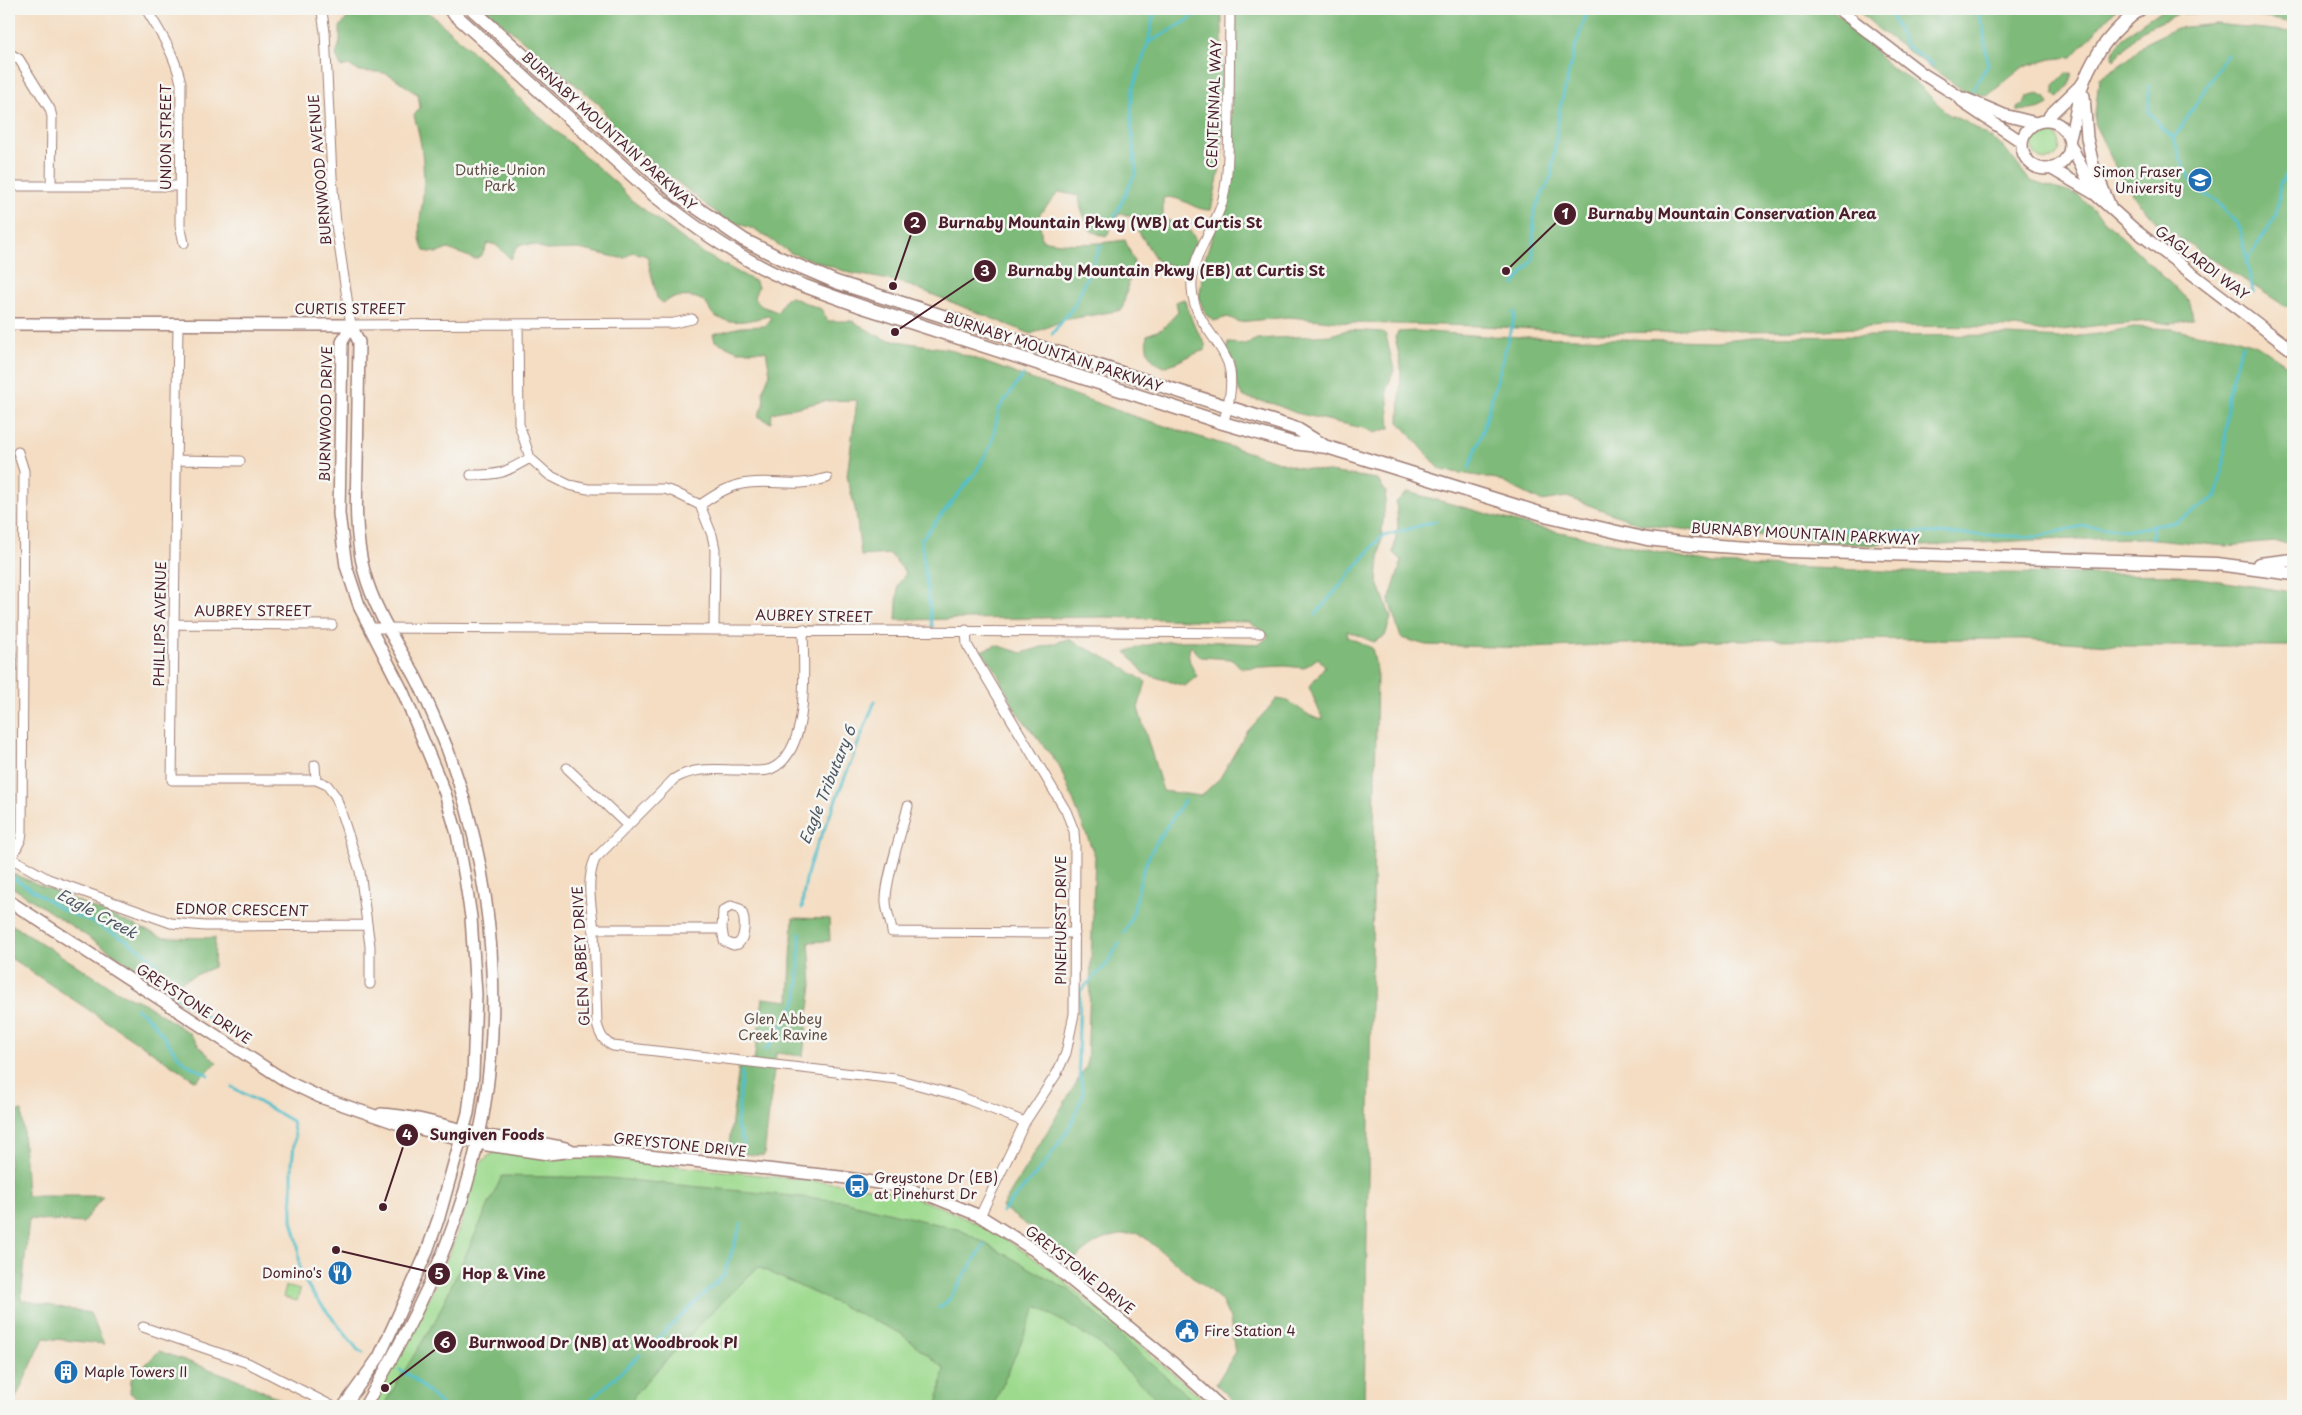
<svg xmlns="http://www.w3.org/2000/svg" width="2302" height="1415" font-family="'Playpen Sans',sans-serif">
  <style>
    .green { fill: #9dda8e; stroke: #747c5c }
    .forest { fill: #7eba79; stroke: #646c52 }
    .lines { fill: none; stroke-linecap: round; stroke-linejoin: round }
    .stream { stroke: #52bfcb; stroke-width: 3 }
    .minor-casing { stroke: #9f7e76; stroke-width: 11 }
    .tertiary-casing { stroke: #9f7e76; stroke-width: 14 }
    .secondary-casing { stroke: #9f7e76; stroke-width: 15 }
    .minor { stroke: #fff; stroke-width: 9 }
    .tertiary { stroke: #fff; stroke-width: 11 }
    .secondary { stroke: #fff; stroke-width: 12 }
    .labels { text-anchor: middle; stroke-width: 5; stroke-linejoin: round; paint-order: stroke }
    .street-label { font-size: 14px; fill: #4a1f2b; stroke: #f6f6f2 }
    .park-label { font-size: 14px; fill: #5f4e44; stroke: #f6f6f2 }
    .poi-label { font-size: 14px; fill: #4a1f2b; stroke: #f6f6f2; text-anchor: start }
    .water-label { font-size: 15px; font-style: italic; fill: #4d5763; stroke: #f6f6f2 }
    .leader { fill: none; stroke: #4a1f2b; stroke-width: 2 }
    .callout-dot { fill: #4a1f2b; stroke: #f6f6f2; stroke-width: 2 }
    .mark-label { font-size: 15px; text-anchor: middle; font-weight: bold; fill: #fff }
    .callout-label { font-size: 15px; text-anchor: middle; font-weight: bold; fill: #4a1f2b; stroke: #f6f6f2; stroke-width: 5; stroke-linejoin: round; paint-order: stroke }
  </style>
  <rect width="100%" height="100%" fill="#f6f6f2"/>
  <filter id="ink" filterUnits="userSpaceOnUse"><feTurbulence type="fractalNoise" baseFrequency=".02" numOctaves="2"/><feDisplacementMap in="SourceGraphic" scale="10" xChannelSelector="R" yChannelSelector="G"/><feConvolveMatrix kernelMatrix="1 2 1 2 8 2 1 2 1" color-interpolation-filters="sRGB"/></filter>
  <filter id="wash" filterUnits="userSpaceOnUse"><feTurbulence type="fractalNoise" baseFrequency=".0096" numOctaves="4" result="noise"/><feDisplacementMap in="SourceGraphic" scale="20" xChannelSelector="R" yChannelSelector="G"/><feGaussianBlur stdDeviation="1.12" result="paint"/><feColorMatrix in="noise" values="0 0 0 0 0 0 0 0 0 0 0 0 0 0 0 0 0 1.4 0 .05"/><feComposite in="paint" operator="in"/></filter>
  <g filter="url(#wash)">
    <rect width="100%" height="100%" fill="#f4ddc2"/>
    <path class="green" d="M2032 146a14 14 0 1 1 28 0a14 14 0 1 1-28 0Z
      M500,1152L562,1158L593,1157L862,1186L899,1193L941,1207L996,1233L1045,1265L1211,1406H369C405,1346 438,1287 462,1221C470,1198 470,1156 500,1152Z
      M286,1286L300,1290L297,1301L283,1297Z"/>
    <path class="forest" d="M345,9H425L492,69L524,103L618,185L630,199L699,251L756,282L758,287L754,297L761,306L778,312L786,298L791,297L821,309L828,321H852L884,339L948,349L1130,415L1295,467L1377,479L1386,492L1377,580L1391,618L1385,636L1374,642L1347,631L1348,637L1372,648L1377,672L1364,1406H1239L1216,1384L1235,1353L1230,1319L1221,1300L1139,1233C1107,1236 1098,1238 1074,1260L1002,1207L1087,1065L1095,856L1059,765L1016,711L993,665L981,651L996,645L1022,653L1068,639L1114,662L1146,682L1138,708L1163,791L1201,796L1220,778L1247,732L1277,699C1296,700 1303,717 1323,720L1309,687L1325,666L1318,658L1304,668L1285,666L1241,668L1231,659L1201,657L1191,646C1185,657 1192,667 1197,676L1185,686L1145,674L1126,652C1166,634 1217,643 1260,644L1269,636L1249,622L1105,617L896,620L898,585L906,573L890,554L861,556L856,513L847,476L857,400L825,401L772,413L771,423L758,416L764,404L763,390L770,373L766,351H738L715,341L713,334L741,327L765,326L771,319L768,316C752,320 732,326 715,316C710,313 708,304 703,301C693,294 671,296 663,303L657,298L647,256L632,252L625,258H620L579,249L546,250L535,245L521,244L516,248L511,259L496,245L488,243L482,255L475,259L448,249L437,253L424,251C415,233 422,214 423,194C425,168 422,141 414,116L420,107L418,94C407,89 398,78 387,74C373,69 362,76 349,65L341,67L336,55L340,42V27L347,18Z
      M485,9H1222V159L1211,210C1193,211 1181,194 1163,198V219C1184,226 1191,226 1199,248L1188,264L1175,267L1157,261L1137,229L1138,216L1119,214L1106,237L1091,231L1081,209L1079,196L1059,192L1039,215L1042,240C1069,246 1097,244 1125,240L1134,261L1122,310L1064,320L1031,334L901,282L850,273L791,253L756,230L723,218L620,137L600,105Z
      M1235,9H1831L1848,22L1888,65L1920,86L1948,114L1968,123L2003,146L2030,181L2078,195L2190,302L2193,319L2170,324L2152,321L2110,324L2044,332L2015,327L1886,326L1824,330L1739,331L1698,326L1663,332L1604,333L1481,326L1352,323L1289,317L1239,322L1228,317L1214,321L1206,315L1199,299L1205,259L1229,183Z
      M1856,9H2116L2072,57L2051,59L2023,67L1987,96L1964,91L1882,32Z
      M2166,9H2283L2293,10V23L2233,12L2178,14L2141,31L2114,60L2112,58C2113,41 2152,14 2166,9Z
      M2216,24L2293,32V307L2285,306L2159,225L2139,203L2119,174L2094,123L2099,79L2126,61L2147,42L2176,28Z
      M2071,73C2073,83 2065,90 2058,98L2054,94V85L2065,74Z
      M2038,94L2046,98L2049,104C2040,110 2028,111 2017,110V107L2024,103L2027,97Z
      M1184,299L1193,323L1205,344V350C1190,355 1179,362 1163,367C1149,360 1145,350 1147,335L1162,329L1178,312L1176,302Z
      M2133,327L2172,329L2201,335H2225L2257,345L2293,369V543L2276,542L2225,546L2145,538L2035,540L1922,546L1911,538L1872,545L1714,533L1640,524L1567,497L1541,501L1497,479L1441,470L1399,422L1401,366L1395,337L1398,332L1416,331L1484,336L1715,341L1752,337L2009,335L2060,338L2099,334Z
      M1347,330L1383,332L1386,335L1394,370L1387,388L1390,428L1375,433L1367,429L1296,413L1274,404L1244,397L1239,391L1236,379L1235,363L1227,352L1228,343L1246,344L1257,339L1331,335Z
      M1408,492L1531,526L1714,564L1906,572L2180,575L2292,592L2293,646H2125L2022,639L1722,640L1530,648L1426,645L1401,638L1389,601L1402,560L1393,553L1398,526L1396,502Z
      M9,872L162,937L215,938L214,967L166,988L9,885Z
      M793,918L829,919L830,941L809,942L812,985L803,1056L776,1053L764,1156L728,1152L739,1067L753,1068L763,998L789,1001Z
      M11,924L122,994L144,1003L189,1033L202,1049L217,1063L196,1081L9,957V927Z
      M22,1111L27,1196H103L83,1223L29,1219L21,1300L90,1313L104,1344L44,1338L12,1406H9V1112Z
      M502,1176L608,1178L843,1201L961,1230L1069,1290L1199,1406H1164L1098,1343L1037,1306L993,1406H937L944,1368L900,1333L758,1267L704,1320L635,1394L630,1406H383L436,1319Z
      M159,1351L237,1379L295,1406H150L130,1393L131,1379Z"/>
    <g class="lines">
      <path class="stream" d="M1889,9L1905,45L1933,65
        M1148,43L1187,21L1202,9
        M2149,86V112L2160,126L2174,138L2180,158L2195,189L2215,200L2240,227L2253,292
        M1973,90L1988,64L1983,27L1977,9
        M2174,138C2193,111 2208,82 2227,55
        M1111,225L1136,172L1131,122L1132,92L1148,43L1155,9
        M2246,262L2276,216L2280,184L2293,163
        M1514,285L1533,259L1534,211L1551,177L1560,108L1575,48L1588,9
        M1052,334L1074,306L1101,245
        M1469,468L1482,434L1514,319V312
        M1823,529L2036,537L2082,526L2130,530L2176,522L2216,497L2224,462L2228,395L2242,345
        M2152,538L2153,526
        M1316,614L1381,537L1436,521
        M932,626L921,540L976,472L992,443L999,409L1023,375
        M9,875L63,910L90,921L125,939L157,962L159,981L157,985
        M802,908C804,881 811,854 824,830L875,701
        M1124,933C1137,910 1136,894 1143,871C1151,846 1170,823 1184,801
        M159,981C172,998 193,1008 211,1019L217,1018
        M136,1009C159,1022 166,1045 184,1062C190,1067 201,1071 208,1075
        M766,1050L789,1017L798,997L800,933
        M742,1072L737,1126L744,1144
        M232,1087L292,1121L295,1136L292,1163V1220L298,1244L300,1272L312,1293L358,1350L363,1353
        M1002,1212L1044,1165L1070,1127L1083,1095L1078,1059L1080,991L1108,963L1119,943
        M939,1308L949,1300L984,1245
        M651,1345L724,1275L741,1224
        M400,1370L412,1377L443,1406
        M584,1406L640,1355"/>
    </g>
  </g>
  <g filter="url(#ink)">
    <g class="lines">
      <defs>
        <path id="minor" d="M146,9C161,33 175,55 181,83L180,225L184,243
          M322,12L325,32L332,177L336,224L351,325L674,323L692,319
          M9,53L19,59L50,109L52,117L51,186
          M9,186H180
          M178,324L172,780H316L327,785L336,797L360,871L370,946V984
          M518,324L519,424L530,458L549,475L569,485L588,489H664L674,492L700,505L712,535L715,549L714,628
          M1223,423C1229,406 1234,381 1228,363C1217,335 1194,322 1192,288C1190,257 1213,232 1222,203C1229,176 1228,147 1229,119C1229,83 1230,46 1230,9
          M176,460L240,461
          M471,475C501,475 504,473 530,458
          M700,505C715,495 731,484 749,483C778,480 797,488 827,478
          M174,624L332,625
          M369,628L1260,633
          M803,629C803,665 812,751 771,769C763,772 750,771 741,770C717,770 695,766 674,779L595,859C585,883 592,907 594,931C595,962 596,993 597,1024C600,1035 603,1041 613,1046L896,1079L956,1095L1025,1122
          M966,630L967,645L1066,811L1074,831L1075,845L1074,1014L1066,1053L1057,1073L1025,1122L980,1216
          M315,765L316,780
          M567,768L627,825
          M908,806C902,832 887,873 886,898C885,909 891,921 892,932L1075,933
          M9,857L48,879L171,923L205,926L367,925
          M11,859L21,839L22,832L24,471L18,452
          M731,906L740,909C746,917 746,937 738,944L733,945L724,941L722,929L723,911Z
          M593,929H722
          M143,1327L248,1363L332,1406"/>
        <path id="tertiary" d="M1838,9L1923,74L1958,96L1965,104L2022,142
          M2084,96L2087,138L2093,165L2110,206
          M1964,98L2004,115L2036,123
          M2022 145a24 24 0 1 1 48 0a24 24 0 1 1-48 0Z
          M2047,121L2050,115L2084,82
          M2070,138C2075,120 2077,99 2084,81C2095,52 2116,27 2141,9
          M2071,146L2095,194
          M2052,169L2095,194L2135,230L2293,351
          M9,324L351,325
          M351,325L359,342C358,383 358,424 357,465C356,500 355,536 364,571C374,609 396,642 415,676C427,699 437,724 447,748C502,896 510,1064 457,1215C434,1282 400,1345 365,1406
          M9,901L286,1081L320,1097L399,1124L487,1145L548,1154L574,1151H602L840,1177L891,1185L931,1196L980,1216L1034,1250L1174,1364L1220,1406
          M381,1114C420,1116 456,1130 493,1137C519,1141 544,1142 569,1149
          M344,1406L379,1357L386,1342L426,1254L439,1217L468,1113L473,1075L476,994L471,917L465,878L457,834L445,793L403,692L360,608L346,566L339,514L342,342L351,325"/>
        <path id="secondary" d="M449,9L655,196C695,228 737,257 784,278C809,288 835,297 860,306L1223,423L1292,443L1327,447L1549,516L1647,539L1691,544L1789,551L2217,564L2293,574
          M472,9L678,195L744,240L780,258L836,282L1297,429L1323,445
          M2259,564L2293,560"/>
      </defs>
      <use href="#minor" class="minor-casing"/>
      <use href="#tertiary" class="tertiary-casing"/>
      <use href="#secondary" class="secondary-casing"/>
      <use href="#minor" class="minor"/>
      <use href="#tertiary" class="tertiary"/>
      <use href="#secondary" class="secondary"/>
    </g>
  </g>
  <defs>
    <symbol id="university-disc" viewBox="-11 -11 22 22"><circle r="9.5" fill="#1f6fb2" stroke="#f6f6f2"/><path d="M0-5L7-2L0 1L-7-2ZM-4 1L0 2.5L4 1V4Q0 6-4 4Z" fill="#fff"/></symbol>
    <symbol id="bus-disc" viewBox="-11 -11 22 22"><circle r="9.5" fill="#1f6fb2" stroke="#f6f6f2"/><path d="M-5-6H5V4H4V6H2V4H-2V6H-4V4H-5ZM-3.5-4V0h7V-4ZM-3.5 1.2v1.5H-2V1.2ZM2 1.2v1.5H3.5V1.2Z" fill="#fff"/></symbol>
    <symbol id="restaurant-disc" viewBox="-11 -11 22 22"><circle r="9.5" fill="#1f6fb2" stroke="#f6f6f2"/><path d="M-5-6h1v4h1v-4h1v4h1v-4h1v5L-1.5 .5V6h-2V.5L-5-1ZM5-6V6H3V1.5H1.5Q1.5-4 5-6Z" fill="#fff"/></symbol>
    <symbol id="civic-disc" viewBox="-11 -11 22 22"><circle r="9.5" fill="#1f6fb2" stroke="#f6f6f2"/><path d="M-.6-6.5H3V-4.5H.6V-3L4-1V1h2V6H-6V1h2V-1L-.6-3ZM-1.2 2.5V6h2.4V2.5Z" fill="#fff"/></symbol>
    <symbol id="building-disc" viewBox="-11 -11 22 22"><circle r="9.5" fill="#1f6fb2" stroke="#f6f6f2"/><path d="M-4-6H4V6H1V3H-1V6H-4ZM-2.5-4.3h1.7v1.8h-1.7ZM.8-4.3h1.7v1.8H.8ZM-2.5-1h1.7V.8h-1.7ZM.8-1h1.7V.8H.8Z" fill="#fff"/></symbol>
  </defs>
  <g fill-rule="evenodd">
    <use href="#university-disc" x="2186" y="166" width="28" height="28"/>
    <use href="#bus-disc" x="843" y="1172" width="28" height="28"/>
    <use href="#restaurant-disc" x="326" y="1259" width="28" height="28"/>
    <use href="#civic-disc" x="1173" y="1317" width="28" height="28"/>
    <use href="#building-disc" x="52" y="1358" width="28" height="28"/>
  </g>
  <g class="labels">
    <g class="street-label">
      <text transform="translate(1214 104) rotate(-88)" y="5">CENTENNIAL WAY</text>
      <text transform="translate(609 131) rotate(42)" y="5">BURNABY MOUNTAIN PARKWAY</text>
      <text transform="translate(166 137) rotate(-90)" y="5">UNION STREET</text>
      <text transform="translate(320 170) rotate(-95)" y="5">BURNWOOD AVENUE</text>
      <text transform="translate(2202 263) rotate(37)" y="5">GAGLARDI WAY</text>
      <text x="350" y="314">CURTIS STREET</text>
      <text transform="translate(1053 352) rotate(18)" y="5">BURNABY MOUNTAIN PARKWAY</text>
      <text transform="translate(326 414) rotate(-89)" y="5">BURNWOOD DRIVE</text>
      <text transform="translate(1805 534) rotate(3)" y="5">BURNABY MOUNTAIN PARKWAY</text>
      <text x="253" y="616">AUBREY STREET</text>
      <text transform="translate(814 616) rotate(1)" y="5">AUBREY STREET</text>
      <text transform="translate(160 624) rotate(-89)" y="5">PHILLIPS AVENUE</text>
      <text transform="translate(242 910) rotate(1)" y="5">EDNOR CRESCENT</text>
      <text transform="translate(1061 920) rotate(-90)" y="5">PINEHURST DRIVE</text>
      <text transform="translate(581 956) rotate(-93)" y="5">GLEN ABBEY DRIVE</text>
      <text transform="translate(194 1004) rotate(33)" y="5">GREYSTONE DRIVE</text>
      <text transform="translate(680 1145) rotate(6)" y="5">GREYSTONE DRIVE</text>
      <text transform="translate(1080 1270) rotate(38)" y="5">GREYSTONE DRIVE</text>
    </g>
    <g class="park-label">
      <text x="500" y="175">Duthie-Union<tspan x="500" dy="16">Park</tspan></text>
      <text x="783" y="1024">Glen Abbey<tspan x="783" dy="16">Creek Ravine</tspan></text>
    </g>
    <g class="poi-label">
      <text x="2182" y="177" text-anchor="end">Simon Fraser<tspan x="2182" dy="16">University</tspan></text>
      <text x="874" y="1183">Greystone Dr (EB)<tspan x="874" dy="16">at Pinehurst Dr</tspan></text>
      <text x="322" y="1278" text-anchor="end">Domino's</text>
      <text x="1204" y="1336">Fire Station 4</text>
      <text x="84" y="1377">Maple Towers II</text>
    </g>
    <g class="water-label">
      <text transform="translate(828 785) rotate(-68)" y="5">Eagle Tributary 6</text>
      <text transform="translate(97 914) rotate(28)" y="5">Eagle Creek</text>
    </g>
  </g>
  <path class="leader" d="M1506 271L1565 214M893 286L915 223M895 332L985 271M383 1207L407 1135M336 1250L439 1274M385 1388L445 1342"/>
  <g class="callout-dot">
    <circle cx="1506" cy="271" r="5"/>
    <circle cx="893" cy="286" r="5"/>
    <circle cx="895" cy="332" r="5"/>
    <circle cx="383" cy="1207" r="5"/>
    <circle cx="336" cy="1250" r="5"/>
    <circle cx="385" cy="1388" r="5"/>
    <circle cx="1565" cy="214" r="12"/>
    <circle cx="915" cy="223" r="12"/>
    <circle cx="985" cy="271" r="12"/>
    <circle cx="407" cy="1135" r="12"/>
    <circle cx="439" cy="1274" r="12"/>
    <circle cx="445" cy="1342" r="12"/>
  </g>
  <g class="mark-label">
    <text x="1565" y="219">1</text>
    <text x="915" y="228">2</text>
    <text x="985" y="276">3</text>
    <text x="407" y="1140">4</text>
    <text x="439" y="1279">5</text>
    <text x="445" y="1348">6</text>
  </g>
  <g class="callout-label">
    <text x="1732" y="219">Burnaby Mountain Conservation Area</text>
    <text x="1100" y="228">Burnaby Mountain Pkwy (WB) at Curtis St</text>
    <text x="1166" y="276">Burnaby Mountain Pkwy (EB) at Curtis St</text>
    <text x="487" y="1140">Sungiven Foods</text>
    <text x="504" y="1279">Hop &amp; Vine</text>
    <text x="603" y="1348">Burnwood Dr (NB) at Woodbrook Pl</text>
  </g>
  <rect width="2302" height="1415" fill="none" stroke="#f6f6f2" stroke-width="30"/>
</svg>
